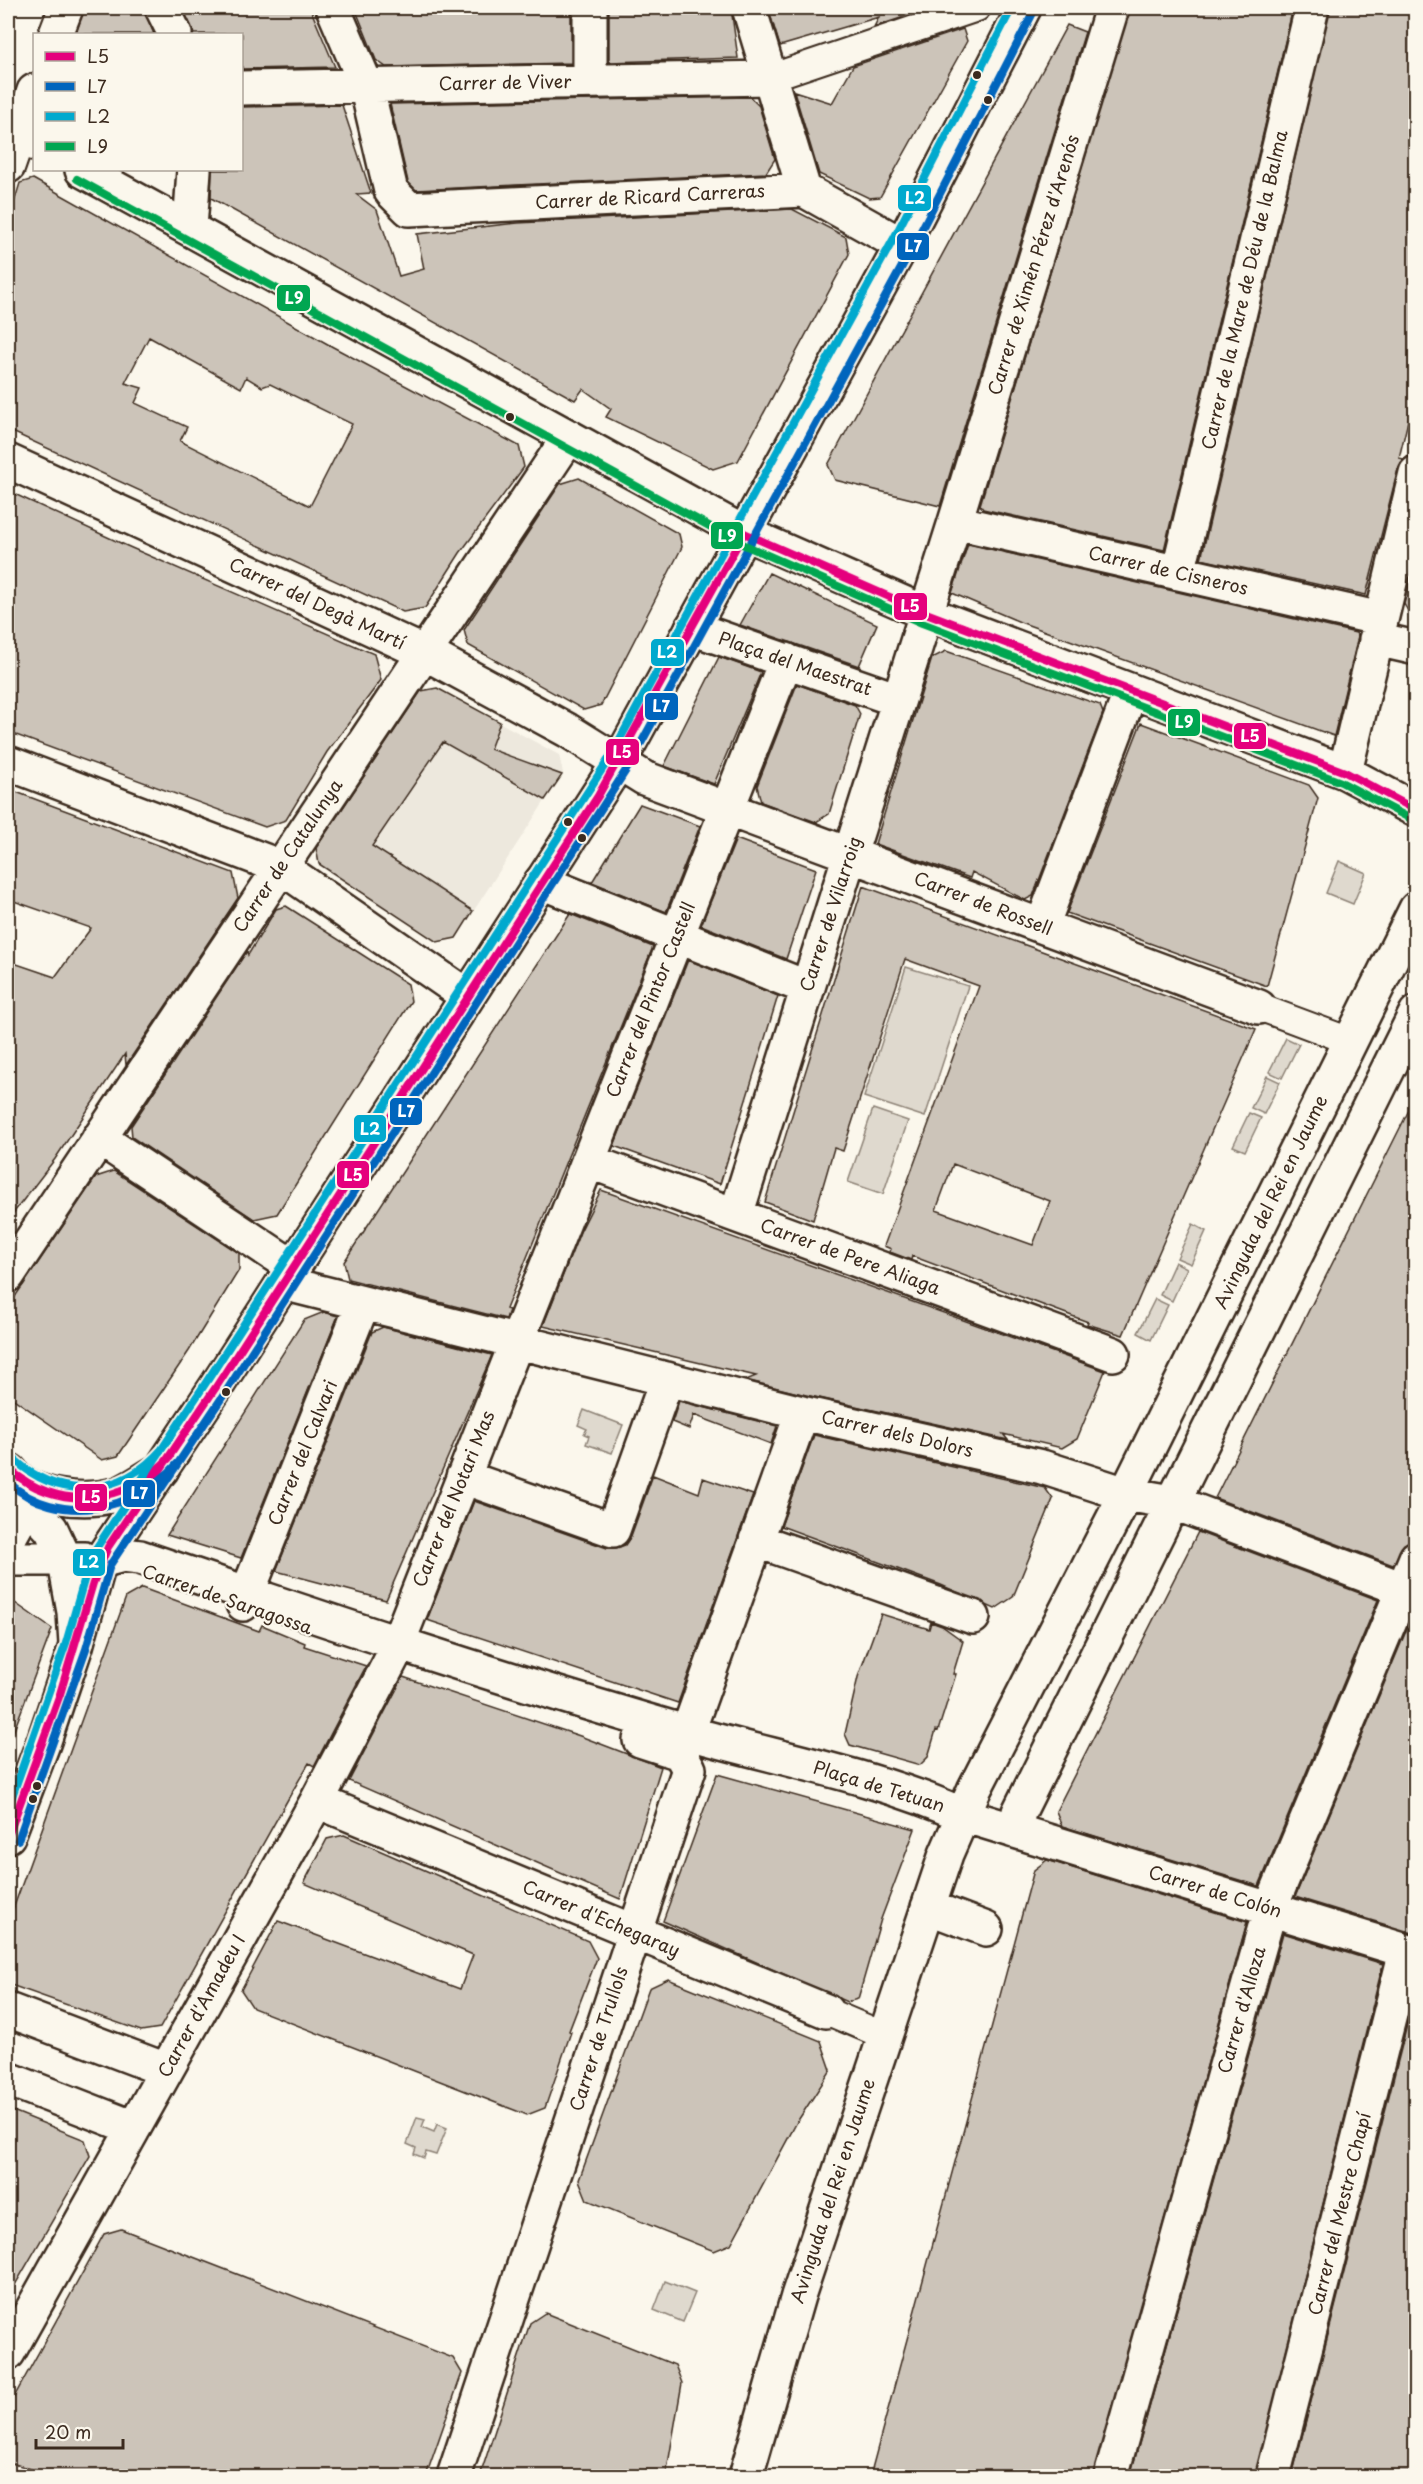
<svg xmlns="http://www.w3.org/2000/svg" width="1423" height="2484" font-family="'Playpen Sans',sans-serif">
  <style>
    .built { fill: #ede8dd }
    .green { fill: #dfd9ce; stroke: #8d8276; stroke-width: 1.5 }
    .building { fill: #ccc4b9; stroke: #3b2a1e; stroke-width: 1.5; fill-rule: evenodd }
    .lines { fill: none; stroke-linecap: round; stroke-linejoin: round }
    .pedestrian-casing { stroke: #3b2a1e; stroke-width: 30 }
    .minor-casing { stroke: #3b2a1e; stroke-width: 38 }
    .tertiary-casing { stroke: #3b2a1e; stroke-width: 38 }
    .secondary-casing { stroke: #3b2a1e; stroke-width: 38 }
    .pedestrian { stroke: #fbf7ec; stroke-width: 26 }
    .minor { stroke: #fbf7ec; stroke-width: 33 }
    .tertiary { stroke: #fbf7ec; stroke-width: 33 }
    .secondary { stroke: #fbf7ec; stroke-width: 33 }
    .bus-1-casing { stroke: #fbf7ec; stroke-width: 12 }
    .bus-2-casing { stroke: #fbf7ec; stroke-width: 12 }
    .bus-3-casing { stroke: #fbf7ec; stroke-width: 12 }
    .bus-4-casing { stroke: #fbf7ec; stroke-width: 12 }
    .bus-1 { stroke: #e5007d; stroke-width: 8 }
    .bus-2 { stroke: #0065bd; stroke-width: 8 }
    .bus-3 { stroke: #00a9ce; stroke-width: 8 }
    .bus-4 { stroke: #00a651; stroke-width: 8 }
    .bus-dot { fill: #3b2a1e; stroke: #fbf7ec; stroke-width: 2 }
    .labels { text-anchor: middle; stroke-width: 4.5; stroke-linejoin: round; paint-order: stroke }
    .street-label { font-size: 18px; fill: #3b2a1e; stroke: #fbf7ec }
    .line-badge { stroke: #fbf7ec; stroke-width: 2 }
    .badge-label { font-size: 16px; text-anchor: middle; font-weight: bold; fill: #fff }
  </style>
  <rect width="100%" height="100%" fill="#fbf7ec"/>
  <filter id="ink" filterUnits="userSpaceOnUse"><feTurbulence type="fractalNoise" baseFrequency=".0167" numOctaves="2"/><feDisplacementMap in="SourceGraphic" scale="12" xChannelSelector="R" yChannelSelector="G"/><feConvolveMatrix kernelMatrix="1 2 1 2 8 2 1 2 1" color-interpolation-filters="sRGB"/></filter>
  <g filter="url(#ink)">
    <path class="built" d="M437,688L559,755L563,773L456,938L437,942L316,848L420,691Z"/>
    <path class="green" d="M1339,861L1366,873L1353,904L1326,893Z
      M906,967L968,986L925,1117L864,1097Z
      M1286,1038L1299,1044L1282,1078L1269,1072Z
      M1267,1076L1280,1082L1264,1114L1251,1108Z
      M873,1109L908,1121L883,1194L848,1182Z
      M1249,1113L1261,1118L1245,1151L1233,1146Z
      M1193,1224L1206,1231L1191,1264L1177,1258Z
      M1175,1262L1187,1268L1172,1301L1160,1295Z
      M1155,1299L1168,1305L1151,1340L1138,1333Z
      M584,1410L623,1425L612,1453L586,1444L589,1436L584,1434L587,1429L578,1425Z
      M417,2117L425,2119L422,2127L434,2132L437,2124L447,2128L436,2155L426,2152L424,2158L414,2154L416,2148L407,2144Z
      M665,2281L695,2293L683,2322L654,2310Z"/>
    <path class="building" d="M84,8H143L154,34H76Z
      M183,8H310L335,67L242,69V34H194Z
      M355,8H571V63L386,67L376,60Z
      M609,8H731L738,58L609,62Z
      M768,8H931L874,27L879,17L780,46Z
      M1130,8H1293L1164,550L983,509L980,505Z
      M1330,8H1416V388L1399,458L1404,459L1398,469L1366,595L1201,559Z
      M1067,25L1085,32L940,506L835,480L828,465Z
      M963,29L967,41L880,197L869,198L819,174L794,91L832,103L853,66Z
      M750,97L759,106L775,159L766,173L416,190L408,182L390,104Z
      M342,105L371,193L356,194L377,210L399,276L424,269L417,234L518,223L792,209L846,237L849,254L738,461L713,469L606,417L611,409L583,389L575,400L211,198L212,170H242V107Z
      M33,179L333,347L519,446L524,467L460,553L425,608L403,612L8,430V222L20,183ZM149,337L241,388L246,377L262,387L270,384L352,424L310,506L180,441L187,427L135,403L142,388L125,383Z
      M579,478L679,534L682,547L601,705L584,710L468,645L464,630L560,484Z
      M8,491L127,546L374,654L381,680L327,752L286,820L265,827L8,732Z
      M968,544L1356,633L1358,637L1334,736L1020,622L952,593Z
      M1416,556V625L1404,604Z
      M769,573L877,624L859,666L740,625Z
      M946,651L1100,705L1103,713L1033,896L1025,900L972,872L970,878L875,844L932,658Z
      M719,657L761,672L714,784L664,766Z
      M797,684L855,705L860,714L829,814L816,822L761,802L757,786Z
      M437,688L500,722L490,749L562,775L545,800L443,742L372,846L473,911L456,938L437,942L319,864L316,848L421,691Z
      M1141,723L1309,785L1318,798L1267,986L1067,913Z
      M8,789L233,873L238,898L126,1065L125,1054L55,1159L8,1220V961L55,977L91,928L8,899Z
      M640,804L700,826L666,912L592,882Z
      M736,839L816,869L786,959L701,925Z
      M863,886L1256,1029L1123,1335L1087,1324L1088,1322L912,1256L911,1260L890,1252L891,1249L884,1246L979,986L905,959L843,1151L834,1148L813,1220L765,1202ZM953,1164L1050,1201L1033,1245L936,1210Z
      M286,906L408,984L411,1001L277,1214L254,1219L132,1137L131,1126L247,951L248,955L276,909Z
      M570,914L653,947L506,1309L509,1310L506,1319L348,1279L344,1262Z
      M688,960L778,996L720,1184L614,1146Z
      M1416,1096V1540L1404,1544L1393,1565L1215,1498Z
      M114,1171L239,1253V1270L189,1351L118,1456L102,1460L8,1395V1307L96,1177Z
      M601,1190L1105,1371L1077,1439L1062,1448L1003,1434L1008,1440L806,1395L746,1380L756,1376L543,1326L580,1232Z
      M324,1312L338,1316L241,1558L167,1535L304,1320Z
      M383,1327L492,1355L386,1600L276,1571L372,1332Z
      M679,1401L777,1426L771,1444L694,1415L689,1429L672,1422Z
      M814,1435L1045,1488L1053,1499L1013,1597L995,1609L941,1585L781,1526Z
      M653,1475L699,1493L703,1478L753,1495L678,1703L427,1620L474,1501L607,1548H616L625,1545L631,1536Z
      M1198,1532L1378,1600L1259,1886L1062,1826L1056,1811Z
      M142,1588L259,1631L262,1625L305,1643L304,1646L366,1666L314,1766L309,1763L292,1792L160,2028L141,2031L8,1984V1923L126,1597Z
      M8,1598L52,1629L10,1741H8Z
      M1414,1612H1416V1934L1295,1897Z
      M881,1614L929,1629L931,1622L942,1626L963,1641L953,1674H956L938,1731L936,1730L928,1757L920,1765L850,1745L845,1734L858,1677Z
      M403,1677L580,1736L661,1767L620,1899L349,1781Z
      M717,1774L915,1829L881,1919L858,1999L847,2002L663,1921Z
      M344,1835L588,1941L597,1958L569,2031L571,2032L545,2108L527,2115L253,2008L241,1990L278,1921L460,1989L473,1955L304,1883L327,1839Z
      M1047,1860L1247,1922L1093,2476H870L1034,1870Z
      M1283,1933L1383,1964L1255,2476H1130Z
      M668,1979L821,2041L831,2070L797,2122L731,2244L714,2251L587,2200L579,2180L649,1988Z
      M1416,1990V2476H1292Z
      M8,2109L85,2140L90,2156L8,2297Z
      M121,2229L453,2358L462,2373L426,2476H54L8,2462V2408L104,2234Z
      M545,2313L675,2365L682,2383L666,2476H480L530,2323Z"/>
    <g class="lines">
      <defs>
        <path id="pedestrian" d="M769,78L977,8
          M1259,1007L1350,1041
          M826,2011L885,2036"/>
        <path id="minor" d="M162,8L175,34
          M333,8L366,85L391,191L409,209L804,190L902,245
          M590,8V81
          M749,8L804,190
          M56,34L66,8
          M242,88L769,78
          M8,166L34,91
          M190,228L194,170
          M8,461L425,653L567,730L644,778L1259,1007
          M955,522L1381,619
          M744,533L926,613L1345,772L1416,810
          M1178,573L1312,8
          M692,628L898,700
          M1376,639L1416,648
          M8,763L281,867L467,996
          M1345,772L1416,473
          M541,882L808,988
          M1042,926L1131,691
          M99,1138L293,1267
          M588,1161L1113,1354
          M736,1215L955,522L1112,8
          M8,1275L569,437
          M283,1283L802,1413L1042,1467L1126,1494L1172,1502L1416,1594
          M463,1477L613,1530L667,1379
          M756,1540L973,1617
          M100,1561L123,1555L140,1557C322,1619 505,1680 689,1733C780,1759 877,1776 963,1815L1416,1954
          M243,1604L363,1303
          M681,1751L802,1413
          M317,1801L826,2011
          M1014,1831L1019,1812L1416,1013
          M928,1907L986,1929
          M8,2010L166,2070
          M8,2079L134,2128
          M8,2353L317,1801L392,1658L786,660
          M454,2476L689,1769L680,1753L640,1740
          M746,2476L798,2296L946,1854L974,1790L1126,1494L1416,909
          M1111,2476L1270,1909L1416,1558
          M1273,2476L1406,1951"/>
        <path id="tertiary" d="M8,129L34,144
          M82,170L744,533
          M10,1471C32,1499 83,1503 116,1495C131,1490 148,1477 162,1469
          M15,1477L21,1498L51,1529L64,1557L74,1612L76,1644
          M8,1540L18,1522L21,1498
          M8,1559H84"/>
        <path id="secondary" d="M8,1836L44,1741L76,1646L100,1561L216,1387L619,762L902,245L1024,8"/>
      </defs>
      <use href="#pedestrian" class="pedestrian-casing"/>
      <use href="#minor" class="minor-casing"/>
      <use href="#tertiary" class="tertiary-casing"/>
      <use href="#secondary" class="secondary-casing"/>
      <use href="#pedestrian" class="pedestrian"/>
      <use href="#minor" class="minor"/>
      <use href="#tertiary" class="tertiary"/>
      <use href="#secondary" class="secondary"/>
      <defs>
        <path id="bus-1" d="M744,533L926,613L1345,772L1416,810
          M8,1468C57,1513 126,1505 170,1457
          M8,1836L60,1694L93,1583L108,1547L216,1387L598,796L744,533"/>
        <path id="bus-2" d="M8,1482C58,1528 136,1511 178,1463
          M18,1840L86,1649L110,1565L225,1393L628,767L911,250L1033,13"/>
        <path id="bus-3" d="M15,1460C61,1502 122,1495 162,1449
          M8,1808L66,1643L91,1556L207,1381L610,757L893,240L1012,8"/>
        <path id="bus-4" d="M77,179L740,543L922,623L1341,782L1411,819"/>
      </defs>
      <use href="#bus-1" class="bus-1-casing"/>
      <use href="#bus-2" class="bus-2-casing"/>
      <use href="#bus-3" class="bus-3-casing"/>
      <use href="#bus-4" class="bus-4-casing"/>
      <use href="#bus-1" class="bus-1"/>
      <use href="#bus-2" class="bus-2"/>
      <use href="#bus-3" class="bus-3"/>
      <use href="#bus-4" class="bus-4"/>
    </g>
  </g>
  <g class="bus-dot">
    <circle cx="977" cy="75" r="5"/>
    <circle cx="988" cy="100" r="5"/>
    <circle cx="510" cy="417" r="5"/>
    <circle cx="568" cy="822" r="5"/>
    <circle cx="582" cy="838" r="5"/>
    <circle cx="226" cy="1392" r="5"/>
    <circle cx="37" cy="1786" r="5"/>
    <circle cx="33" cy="1799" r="5"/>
  </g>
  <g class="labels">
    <g class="street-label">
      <text transform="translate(505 83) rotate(-1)" y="6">Carrer de Viver</text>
      <text transform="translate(650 197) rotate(-3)" y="6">Carrer de Ricard Carreras</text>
      <text transform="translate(1034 265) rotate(-73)" y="6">Carrer de Ximén Pérez d'Arenós</text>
      <text transform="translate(1245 290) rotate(-77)" y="6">Carrer de la Mare de Déu de la Balma</text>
      <text transform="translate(1168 571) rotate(13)" y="6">Carrer de Cisneros</text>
      <text transform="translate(317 604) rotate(25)" y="6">Carrer del Degà Martí</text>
      <text transform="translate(795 664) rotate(19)" y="6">Plaça del Maestrat</text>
      <text transform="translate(288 856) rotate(-56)" y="6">Carrer de Catalunya</text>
      <text transform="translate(983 904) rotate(21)" y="6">Carrer de Rossell</text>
      <text transform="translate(831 914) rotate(-72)" y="6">Carrer de Vilarroig</text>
      <text transform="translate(651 1000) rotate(-68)" y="6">Carrer del Pintor Castell</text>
      <text transform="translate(1271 1202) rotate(-64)" y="6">Avinguda del Rei en Jaume</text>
      <text transform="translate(850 1257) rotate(20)" y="6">Carrer de Pere Aliaga</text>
      <text transform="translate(897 1434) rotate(13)" y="6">Carrer dels Dolors</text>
      <text transform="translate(303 1453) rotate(-68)" y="6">Carrer del Calvari</text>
      <text transform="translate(454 1499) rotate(-68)" y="6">Carrer del Notari Mas</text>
      <text transform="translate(227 1600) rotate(19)" y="6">Carrer de Saragossa</text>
      <text transform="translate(879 1787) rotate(17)" y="6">Plaça de Tetuan</text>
      <text transform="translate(1215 1892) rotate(17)" y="6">Carrer de Colón</text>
      <text transform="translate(601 1919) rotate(23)" y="6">Carrer d'Echegaray</text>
      <text transform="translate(202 2006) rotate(-61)" y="6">Carrer d'Amadeu I</text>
      <text transform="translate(1242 2010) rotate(-74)" y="6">Carrer d'Alloza</text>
      <text transform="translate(599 2039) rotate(-72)" y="6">Carrer de Trullols</text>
      <text transform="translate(833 2191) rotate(-72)" y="6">Avinguda del Rei en Jaume</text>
      <text transform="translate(1340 2214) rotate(-76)" y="6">Carrer del Mestre Chapí</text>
    </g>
  </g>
  <g class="line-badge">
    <rect x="897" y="184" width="35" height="28" rx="6" fill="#00a9ce"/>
    <rect x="896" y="232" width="34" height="29" rx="6" fill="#0065bd"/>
    <rect x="276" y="284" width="35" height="28" rx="6" fill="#00a651"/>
    <rect x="710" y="521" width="34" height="29" rx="6" fill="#00a651"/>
    <rect x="893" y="592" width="35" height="29" rx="6" fill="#e5007d"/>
    <rect x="650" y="638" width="35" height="29" rx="6" fill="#00a9ce"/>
    <rect x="644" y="692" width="35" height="29" rx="6" fill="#0065bd"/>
    <rect x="1167" y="708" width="34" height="29" rx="6" fill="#00a651"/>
    <rect x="1233" y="722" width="34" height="28" rx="6" fill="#e5007d"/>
    <rect x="605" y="738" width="35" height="28" rx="6" fill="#e5007d"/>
    <rect x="389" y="1097" width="34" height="29" rx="6" fill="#0065bd"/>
    <rect x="353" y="1114" width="34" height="29" rx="6" fill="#00a9ce"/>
    <rect x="336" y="1160" width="34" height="29" rx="6" fill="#e5007d"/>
    <rect x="122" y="1479" width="34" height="29" rx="6" fill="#0065bd"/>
    <rect x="74" y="1483" width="34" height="29" rx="6" fill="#e5007d"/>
    <rect x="72" y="1548" width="34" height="29" rx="6" fill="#00a9ce"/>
  </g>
  <g class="badge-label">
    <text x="915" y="204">L2</text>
    <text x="913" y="252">L7</text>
    <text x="294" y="304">L9</text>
    <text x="727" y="542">L9</text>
    <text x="910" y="612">L5</text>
    <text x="667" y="658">L2</text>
    <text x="661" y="712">L7</text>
    <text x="1184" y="728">L9</text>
    <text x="1250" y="742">L5</text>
    <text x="622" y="758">L5</text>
    <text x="406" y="1117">L7</text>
    <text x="370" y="1135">L2</text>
    <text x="353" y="1181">L5</text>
    <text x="139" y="1499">L7</text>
    <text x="91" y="1503">L5</text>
    <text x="89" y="1568">L2</text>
  </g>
  <rect width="1423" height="2484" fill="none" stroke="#fbf7ec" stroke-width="30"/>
  <rect x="15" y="15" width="1393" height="2454" fill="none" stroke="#3b2a1e" stroke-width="2" filter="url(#ink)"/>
  <rect x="33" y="33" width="210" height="138" fill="#fbf7ec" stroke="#aea59a" stroke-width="1.5"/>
  <rect x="45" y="52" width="30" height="9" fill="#e5007d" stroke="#aea59a" stroke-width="1.5"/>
  <text x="87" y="63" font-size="18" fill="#3b2a1e">L5</text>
  <rect x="45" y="82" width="30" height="9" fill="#0065bd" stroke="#aea59a" stroke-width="1.5"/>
  <text x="87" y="93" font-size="18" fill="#3b2a1e">L7</text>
  <rect x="45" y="112" width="30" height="9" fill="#00a9ce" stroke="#aea59a" stroke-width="1.5"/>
  <text x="87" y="123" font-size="18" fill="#3b2a1e">L2</text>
  <rect x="45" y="142" width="30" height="9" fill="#00a651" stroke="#aea59a" stroke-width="1.5"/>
  <text x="87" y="153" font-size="18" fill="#3b2a1e">L9</text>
  <path d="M36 2439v9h87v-9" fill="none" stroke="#3b2a1e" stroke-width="3"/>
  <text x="45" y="2439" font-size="18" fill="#3b2a1e" stroke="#fbf7ec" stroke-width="4.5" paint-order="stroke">20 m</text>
</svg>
